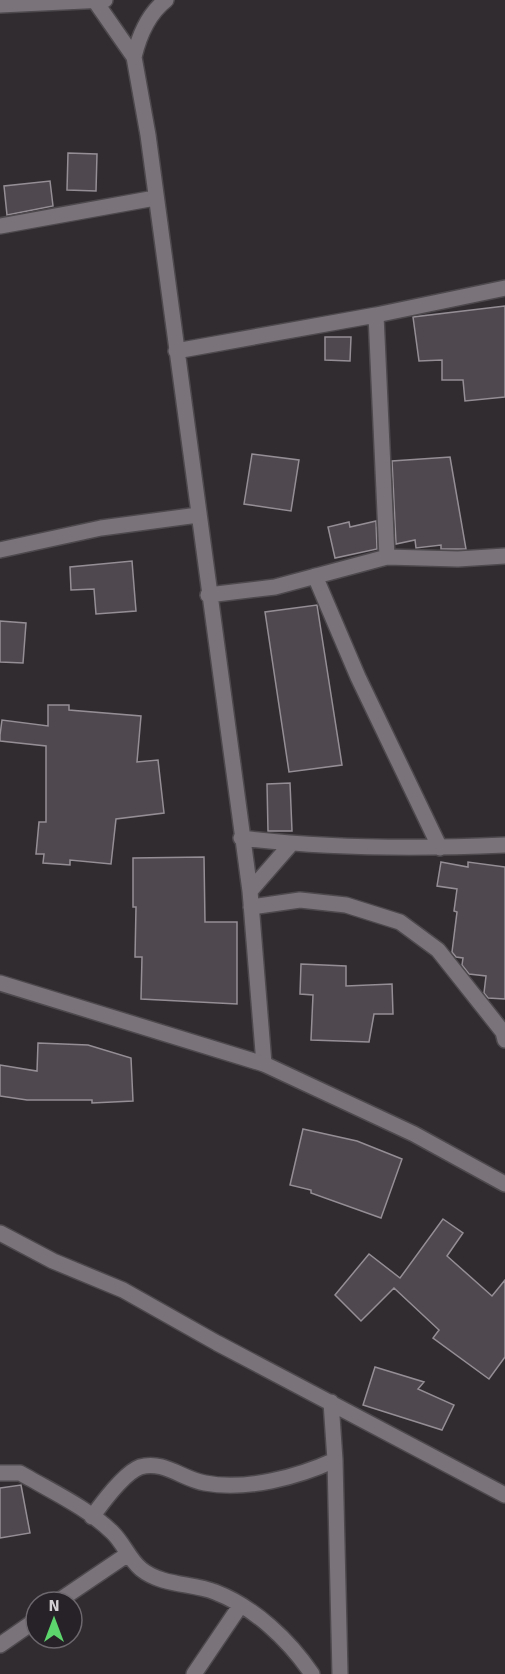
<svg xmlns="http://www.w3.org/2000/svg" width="505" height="1674" font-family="Signika,sans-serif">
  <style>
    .building { fill: #4f494f; stroke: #958f95; stroke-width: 1.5 }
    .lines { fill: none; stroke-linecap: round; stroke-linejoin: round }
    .minor-casing { stroke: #4d494d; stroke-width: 18 }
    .tertiary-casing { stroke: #4d494d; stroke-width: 18 }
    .minor { stroke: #7a747a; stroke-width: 15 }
    .tertiary { stroke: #7a747a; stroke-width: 15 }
  </style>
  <rect width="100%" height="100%" fill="#302c30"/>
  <path class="building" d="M68,153L97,154L96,191L67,190Z
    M50,181L53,206L7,215L4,186Z
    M505,306V397L465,401L463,380H442V360L419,361L413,317Z
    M325,337H351L350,361L325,360Z
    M252,454L299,460L291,511L244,504Z
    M450,457L466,549H441V545L416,548L415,540L396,544L392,461Z
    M376,521L377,549L335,558L328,527L349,522L350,527Z
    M132,561L136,611L96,614L94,589L71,590L70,567Z
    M317,605L342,765L289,772L265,612Z
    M0,621L26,623L23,663L0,662Z
    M48,705H69V710L141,716L137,762L158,760L164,813L116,819L111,864L70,860V865L43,863L44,854H36L39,822H46V746L0,741V735L2,720L48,726Z
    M290,783L292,831H268L267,784Z
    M204,857L205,922H237V1004L141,999L142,957H135L136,907H133V858Z
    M441,862L468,867V862L505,867V999L488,998L484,993L486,976L469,974L462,965L463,958L456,957L452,952L457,912L454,911L457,889L437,886Z
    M301,964L346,966V986L392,984L393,1014H374L369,1042L311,1040L313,995L300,994Z
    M38,1043L88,1045L131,1058L133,1101L92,1103V1100H27L0,1096V1065L37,1071Z
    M303,1129L357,1141L402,1159L381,1218L311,1193V1190L290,1185Z
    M443,1219L463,1233L447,1256L492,1296L505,1280V1357L489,1379L433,1338L439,1330L394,1288L361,1321L335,1295L369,1254L400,1278Z
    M375,1367L424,1382L418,1389L454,1405L442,1430L363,1405Z
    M21,1485L30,1533L0,1538V1488Z"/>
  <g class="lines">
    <defs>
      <path id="minor" d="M95,1L134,57L148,135L250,891L264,1064
        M0,5L105,0
        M134,57C139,36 148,14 166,0
        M0,226L155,198
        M376,315L387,557
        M176,351L376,315L505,288
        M0,550L101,528L198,515
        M315,576L358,677L440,848
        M208,595L275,587L387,557L458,559L505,556
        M241,838C330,849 416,849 505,845
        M250,891L291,844
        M251,907L300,900L346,905L400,922L438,950L503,1032L505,1040
        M0,1233L53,1261L123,1290L217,1343L505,1495
        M331,1402L335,1460L340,1674
        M0,1473H20L29,1478C57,1494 90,1510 113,1533C124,1544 129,1559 141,1569C162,1586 192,1583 215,1592C254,1607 289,1640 312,1674
        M92,1517C102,1503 124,1473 140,1467C164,1460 182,1479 205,1483C246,1491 298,1477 335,1460
        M57,1602L128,1554
        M0,1645L36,1620
        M194,1674L240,1606"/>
      <path id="tertiary" d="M0,983L264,1064L414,1134L505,1184"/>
    </defs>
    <use href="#minor" class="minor-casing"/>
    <use href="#tertiary" class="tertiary-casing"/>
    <use href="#minor" class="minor"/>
    <use href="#tertiary" class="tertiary"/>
  </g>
  <g transform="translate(54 1620)"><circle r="28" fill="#272227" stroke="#6d686d" stroke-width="1.5"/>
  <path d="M0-4.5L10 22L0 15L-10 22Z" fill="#5dd56d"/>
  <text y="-9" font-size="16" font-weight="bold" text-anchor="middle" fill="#d5d2d5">N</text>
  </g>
</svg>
